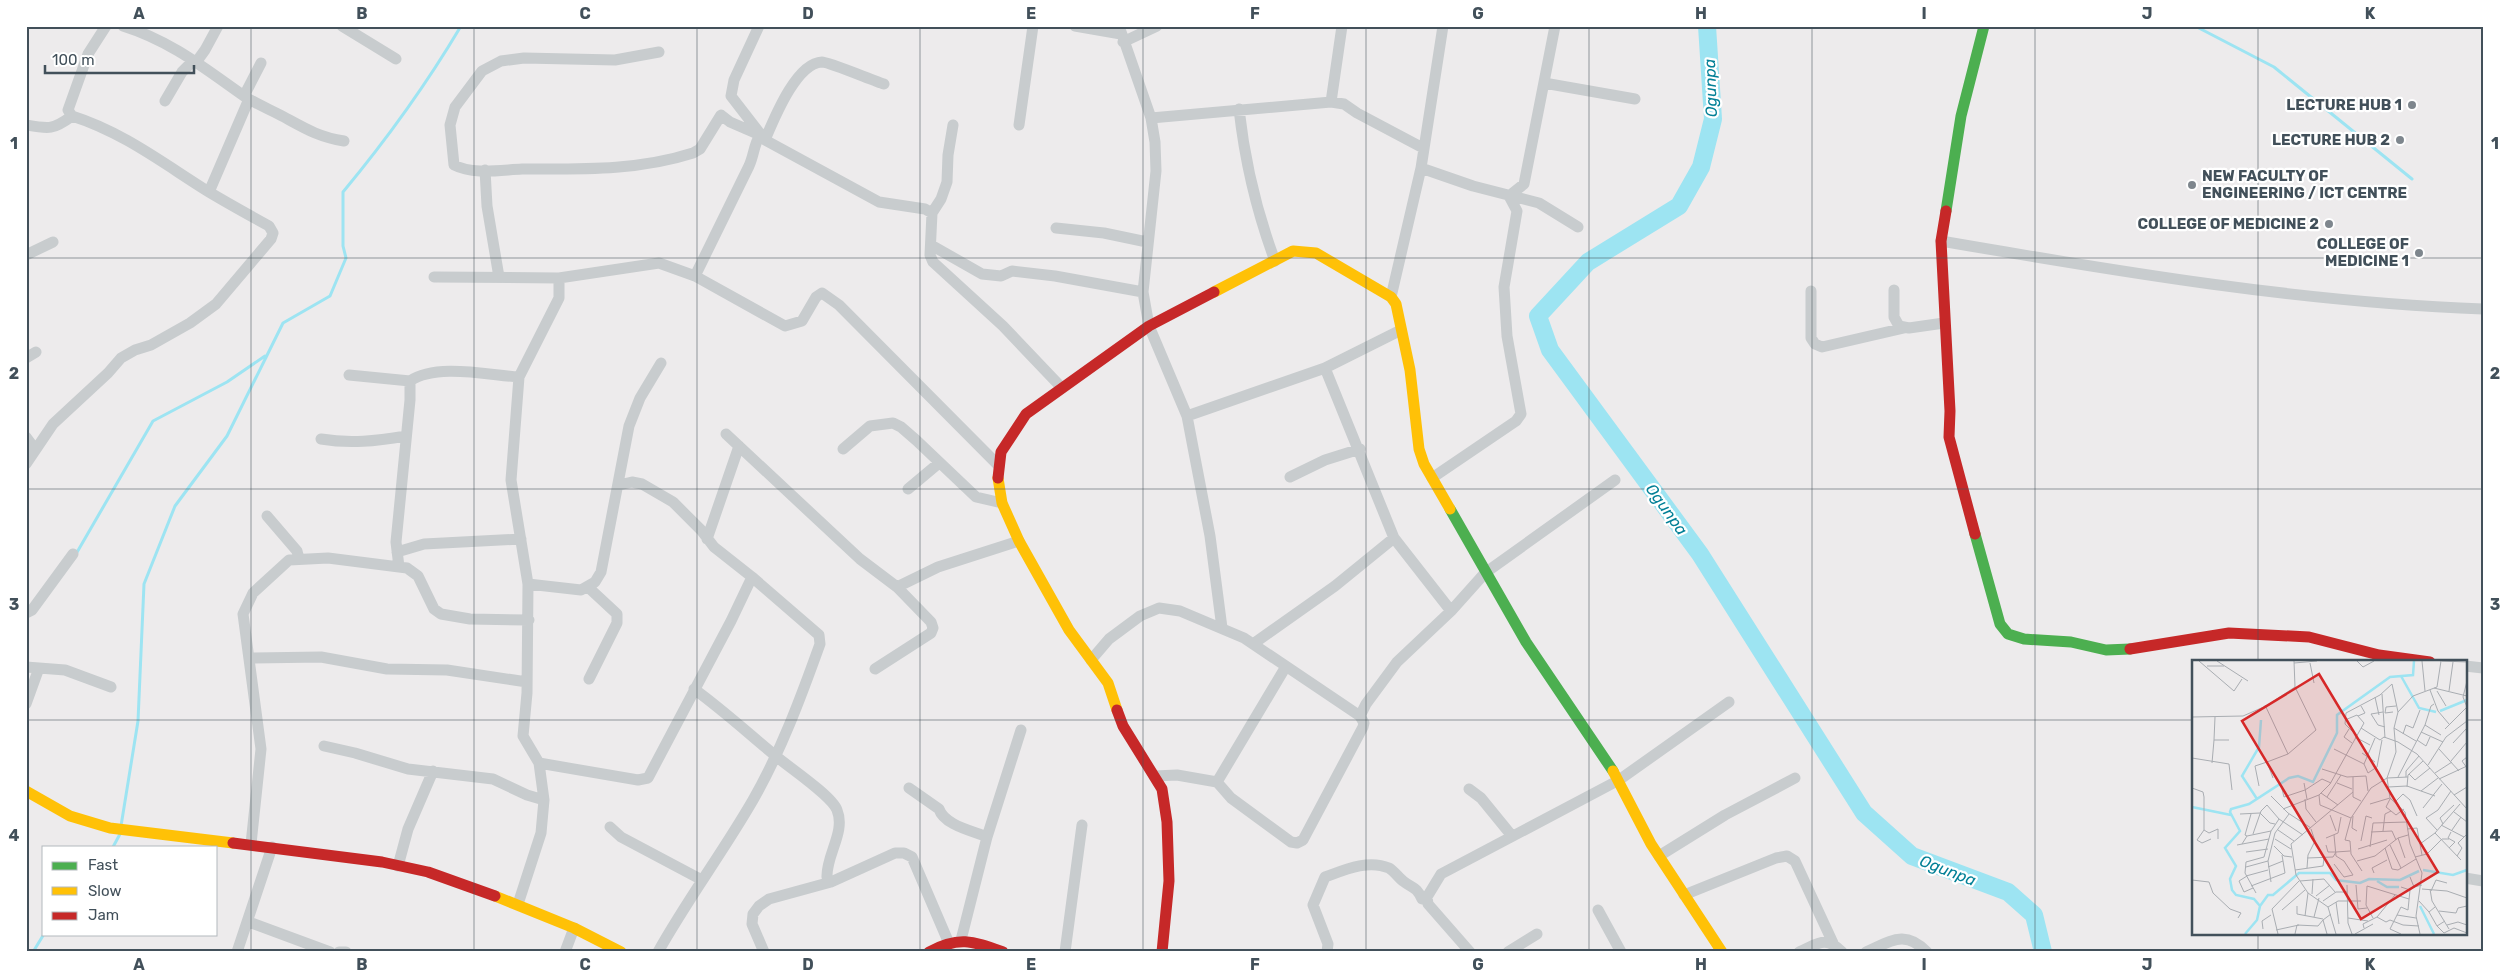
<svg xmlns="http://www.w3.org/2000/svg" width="2509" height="978" font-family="Rubik,sans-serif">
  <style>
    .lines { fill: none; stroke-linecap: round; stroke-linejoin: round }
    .stream { stroke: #9de4f2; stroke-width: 3 }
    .river { stroke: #9de4f2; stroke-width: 18 }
    .street { stroke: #c8ccce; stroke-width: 11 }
    .fast { stroke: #4caf50; stroke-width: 11 }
    .slow { stroke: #ffc107; stroke-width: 11 }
    .jam { stroke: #c62828; stroke-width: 11 }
    .grid { fill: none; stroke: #42505a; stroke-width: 1; stroke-opacity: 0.55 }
    .poi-dot { fill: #7e868d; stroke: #fff; stroke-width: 2 }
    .labels { text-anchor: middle; stroke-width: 4.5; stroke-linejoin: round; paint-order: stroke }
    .poi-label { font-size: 15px; font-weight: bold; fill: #42505a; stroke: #fff; text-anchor: end }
    .water-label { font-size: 16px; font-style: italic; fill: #038097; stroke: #fff }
    .inset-river { fill: none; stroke: #9de4f2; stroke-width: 2.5 }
    .inset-road { fill: none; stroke: #a9adb2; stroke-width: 1 }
    .view { fill: #d62828; fill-opacity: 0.15; stroke: #d62828; stroke-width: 2.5 }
    .inset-edge { fill: none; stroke: #42505a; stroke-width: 2.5 }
    .neatline { fill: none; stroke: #42505a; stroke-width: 2 }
    .grid-label { font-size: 16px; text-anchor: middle; font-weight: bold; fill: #42505a }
  </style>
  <rect width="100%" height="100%" fill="#edebec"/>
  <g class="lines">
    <path class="stream" d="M2195,26L2274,67L2412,179
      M76,554L153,421L227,382L265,356
      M121,826L138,721L144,584L175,506L227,436L283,323L330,296L346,258L343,246V192C387,139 426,85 461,26
      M113,847L120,834
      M33,952L44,934"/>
    <path class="river" d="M1707,26L1713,119L1701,167L1679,206L1588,262L1538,316L1550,350L1700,554L1864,813L1912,856L2008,892L2034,915L2043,952"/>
    <path class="street" d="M123,26C171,41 204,68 244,96C256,104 271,110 284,117C306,129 319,137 344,141
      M342,26L396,59
      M759,26L734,80L731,96L765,140L879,202L925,209L932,213
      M1075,26L1121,34
      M1119,26L1151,118L1155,142L1156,171L1143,292L1149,326L1187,416L1210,536L1222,628
      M1123,42L1157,26
      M659,52L615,60L524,58L501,61L482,71L455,107L450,125L454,165C473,175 500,170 522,169C580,169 637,171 693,153L700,149L721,115L730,122L760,135
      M1544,83L1635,99
      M244,96L261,63
      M165,101L182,72L190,64L197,61L205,50L218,26
      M1331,102L1342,26
      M1239,109C1245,163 1256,210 1275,261
      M1151,118L1331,102L1344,104L1357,113L1423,148
      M26,125C49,129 53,130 72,116
      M953,125L948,155L947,182L941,199L932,213L930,255L933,262L1003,326L1062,388
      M1019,125L1033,26
      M765,140C774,119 796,63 822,62C829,62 874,81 884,84
      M1421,168L1473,186L1539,203L1578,227
      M485,170L487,206L499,277
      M209,192L249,99
      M1056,228L1104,233L1147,242
      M1941,241C2121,272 2300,302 2483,309
      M931,245L982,274L1001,276L1012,271L1055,276L1143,292
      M26,255L53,242
      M695,276L749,166C754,155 754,144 760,135
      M434,277L559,278L659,263L695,276L785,326L802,321L816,297L822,293L839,305L999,466
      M1894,290V317L1899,326L1909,328L1944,323
      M1811,291V338L1815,344L1822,347L1904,328
      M1391,297L1421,168L1443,26
      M26,358L36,352
      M1325,368L1394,538L1451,611
      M349,375L410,381V400L396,542L399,567
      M410,381C436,363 488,375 519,377
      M1187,416L1325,368L1401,330
      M726,434L860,559L897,587L931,622L933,628L931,633L875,669
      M26,437L35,449
      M321,439C350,444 376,441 406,436
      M843,449L870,426L893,423L901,427L916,440L976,497L1002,503
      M26,464L53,424L108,373L121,358L135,350L151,345L190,323L216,304L271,239L273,233L269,226C249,215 229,204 209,192C164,164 123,132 72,116L68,110L88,54L106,26
      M1290,477L1325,460L1360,449
      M1432,478L1516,421L1521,414L1507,336L1504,287L1517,211L1509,196L1524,184L1555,26
      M619,485L632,482L642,484L673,502L701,530L714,547L752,577L819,635L820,644C801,697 781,751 753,800C723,852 687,900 658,952
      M908,489L939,463
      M267,516L297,551L299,559
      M707,539L739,446
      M397,552L424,544L521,539
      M528,584L581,590L595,582L601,572L629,426L640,398L661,363
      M897,587L938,567L1019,541
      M589,588L617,614V623L589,679
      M26,613L32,610L73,554
      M1253,644L1335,586L1394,538
      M250,658L321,657L387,669L447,670L527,682
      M1091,660L1109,639L1140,616L1159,608L1180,611L1244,638L1360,716
      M2465,666L2483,668
      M26,667L65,670L111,687
      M694,689C723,710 749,734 777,757C790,768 832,796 837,810C846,832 826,855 827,877L831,882
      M26,704L39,668
      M324,746L355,753L408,769L493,779L527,795L544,800
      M539,763L638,780L648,778L731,621L752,577
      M1155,776L1177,775L1217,782L1231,798L1291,842L1297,843L1303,840L1363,727L1364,723L1360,716L1366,704L1397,662L1451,611L1485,573L1615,480
      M1217,782L1285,668
      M909,788L939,809C944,825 973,831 987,837
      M1469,789L1481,798L1512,836
      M610,827L621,837L702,880
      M251,844L261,749L243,614L253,593L289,560L328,558L407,568L418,576L434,609L441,614L470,619L529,620
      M1659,856L1725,815L1795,778
      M398,866L408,829L433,771
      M2465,878L2483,881
      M1684,895L1776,858L1787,856L1795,861L1833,943
      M518,904L541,833L544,800L539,763L523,736L527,693L528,584L511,480L519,377L559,298V278
      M1598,910L1621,952
      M249,922L330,952
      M961,940L987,837L1021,730
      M237,952L272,847
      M339,952H346
      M565,952L574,928
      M764,952L752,924L753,914L759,906L769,899L831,882L895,853H904L912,857L948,941
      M1065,952L1082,825
      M1327,952L1328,944L1313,905L1325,877C1344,870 1368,859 1389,868C1394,871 1399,878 1403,881C1413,889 1416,886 1422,899L1427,897
      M1470,952L1428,904L1427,897L1441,874L1619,780L1729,702
      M1508,952L1537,934
      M1799,952C1818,944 1825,935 1842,952
      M1866,952C1891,941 1905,929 1927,952"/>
    <path class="fast" d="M1946,211L1961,116L1984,26
      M1450,509L1526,642L1613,771
      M1975,534L2000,624L2008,634L2024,639L2071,642L2106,650L2130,649"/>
    <path class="slow" d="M1214,292L1293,251L1316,253L1391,297L1396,304L1410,370L1419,449L1424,464L1450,509
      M998,478L1002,503L1019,541L1069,630L1108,683L1117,710
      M1613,771L1651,844L1722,952
      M26,791L70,816L110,828L233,843
      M495,896L574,928L621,952"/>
    <path class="jam" d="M1946,211L1941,241L1950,411L1949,437L1975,534
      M998,478L1001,452L1026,414L1149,326L1214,292
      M2130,649L2229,633L2309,637L2379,655L2430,662
      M1117,710L1123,726L1162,789L1167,822L1169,881L1162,952
      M233,843L382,862L428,872L495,896
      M929,952C959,936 972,941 1003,952"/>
  </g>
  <path class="grid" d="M251,26V952M474,26V952M697,26V952M920,26V952M1143,26V952M1366,26V952M1589,26V952M1812,26V952M2035,26V952M2258,26V662M26,258H2483M26,489H2483M26,720H2193M2465,720H2483M2258,934V952"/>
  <g class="poi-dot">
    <circle cx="2412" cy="105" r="5"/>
    <circle cx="2400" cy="140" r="5"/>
    <circle cx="2192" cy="185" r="5"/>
    <circle cx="2329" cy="224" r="5"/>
    <circle cx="2419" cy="253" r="5"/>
  </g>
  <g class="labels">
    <g class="poi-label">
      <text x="2402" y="110">LECTURE HUB 1</text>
      <text x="2390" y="145">LECTURE HUB 2</text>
      <text x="2202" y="181" text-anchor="start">NEW FACULTY OF<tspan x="2202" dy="17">ENGINEERING / ICT CENTRE</tspan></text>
      <text x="2319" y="229">COLLEGE OF MEDICINE 2</text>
      <text x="2409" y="249">COLLEGE OF<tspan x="2409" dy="17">MEDICINE 1</tspan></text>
    </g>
    <g class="water-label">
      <text transform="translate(1710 88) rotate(-92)" y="6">Ogunpa</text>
      <text transform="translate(1667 509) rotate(54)" y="6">Ogunpa</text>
      <text transform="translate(1948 870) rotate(21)" y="6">Ogunpa</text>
    </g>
  </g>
  <g transform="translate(2192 660)">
    <rect width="275" height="275" fill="#edebec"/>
    <path class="inset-river" d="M209,16L227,48L244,52M248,51L275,40M65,139L50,116L67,87L69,60M0,147L39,155M231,210L261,215L275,210M185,221L195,227H207M68,246L76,235H81L107,213H138L144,220L168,223L177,219L208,220L227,211M228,246L242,274M53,274L65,260L68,246L62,239L44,235L40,230L38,219L44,206L33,188L48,171L38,152L39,149L57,144L97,118L106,116L121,122L145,73V55L198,17L221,15L222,1"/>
    <path class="inset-road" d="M7,1L42,31L50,19M25,1L56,21M165,1L171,7L182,1M230,1L233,31M250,1L275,2M102,3L125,1M118,3L122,23M15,6H32M242,28L275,36M238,30L246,51L257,64M245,31L254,46M257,31L261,2M190,34L193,78M183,37L187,55M73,45L96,94M191,52L179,54L186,65L193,67M201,52L193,53L194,47L204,46M166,56L173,53L169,46M0,57L51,56L74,46L103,27M23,57L22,80H37M233,65L249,75M169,68L188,80L192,77L206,82L225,94L275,149M202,68L224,81M157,69L152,77L160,83M253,69L275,47L271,37L275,21M229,72L251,82M211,74L214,65L221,68L228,50M164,75L153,64L154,53L188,35L200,24L206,52M163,77L178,85M183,78L172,104L176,113L185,107L190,80M225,80L234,86L238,77M261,83L274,69M142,89L172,104M247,89L267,111M170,93L183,102M275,97L270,101L275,108M0,98L37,104L40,130M259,101L275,82M20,103L22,80M236,105L254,77L275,61M130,109L155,117L174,116L176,131M243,113L260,102M217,114L223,120L238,108M161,117V137L169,141M206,117L233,65L239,46L242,44M214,117V111L227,96M81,118L75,102L96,94L124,70L103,27L102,1M247,119L275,106M112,123L115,139M145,123L160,129M67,126L63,106L75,102M196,127L215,126L243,136M215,127L216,115L231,101M0,128L11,132L12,137V170L5,180L10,183L19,179M90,129L92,137L113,130L130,119L139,123M229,131L246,118M129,133L146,145M127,135L128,145L159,158M262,135L275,127M79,136L96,153L119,168M135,137L149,115M113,139L114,149L124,162M198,139L194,147L204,155L212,149M203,142L211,134L218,140L225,156M178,144L198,138M231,148L250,124M91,149L127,135L138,124L172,63L165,55L153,60M262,152L275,162M68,153L78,163L83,164M48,154L68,153M138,155L144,171M161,156L160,168L165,171M251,164L248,158L262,145M249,165L272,177M215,169L225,168L230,195M12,170L17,173L26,169V179M86,170L102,181M245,170L234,158L246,150L259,131M260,170L269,157M191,171L193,154L199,151M179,172L200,171L204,180M243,173L269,200M61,174L69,151L75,145L87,159L111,175M142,175L144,196L152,201L161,215L152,217L142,204M55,176L53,175L59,154M134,178L146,173L149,157M206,178L213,198M83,179L99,189M169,181L174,156L180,158M50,184L55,176L79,171M228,184L243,173L268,144M45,185L77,179M134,185L136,192H144M198,185L209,208M82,186L92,196L100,197M178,187L181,163L215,162M193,188L200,209L206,210L224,199M257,188L263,182L256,178L259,172M166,189L195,180M54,192L76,189M265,196L270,188L266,183L275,174M223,197L235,194L250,179H257M115,198L141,197L144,192L158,191M165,201L183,196L206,178L216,175M54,207L76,201M76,207L91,201M115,208L116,195L123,181L119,169M103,210L131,206L132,198M170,211L159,194L158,181L153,180L159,158L179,128L195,118L216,117M182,213L180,208L195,200M54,216L76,210M55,216L47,221L52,232L61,228M218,217L222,227L230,225M0,220L17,222L21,233L38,249L49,253L46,258M108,221L132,219L143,232M79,222L76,201L83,173L97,154M155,225L156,263L160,274M164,225L166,249L175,248M59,226L93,213L90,195M230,229L255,231L275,238M238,229L240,241L257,269M239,231L244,220L255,223M64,233L53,213L54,202L72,197L79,171L87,159M116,233L136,247L144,274M120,234L121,219M124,236L138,225M131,241L144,232H155M227,241L237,252L243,247M144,242L147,264M105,246V254L131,259M136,247L146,241H169M90,250L113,230M247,251L264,253L266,248L275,246M237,252L245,266M205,255L224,258M113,256L116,233L104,215L99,184L161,132M122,257L127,238M185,257L194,262L198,260L211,265L227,266M156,258L176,261M181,258L174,245L175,226L217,239M255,265L266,262L275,265M172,268L171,264L185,257L203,235M71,269L70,261L79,255M84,270L107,265M252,273L262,268L275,273M252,273L245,266L253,261M86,274L80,249L107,221M103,274L105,265L126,266L131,260M135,274L131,260L139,254M163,274L181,264M209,274L198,269L209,247L216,250L218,230L209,227M228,274L224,256L230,213L218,184L213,152L198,138L195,118L204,92L202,68L206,52L221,36L245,27L249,1"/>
    <path class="view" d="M127,14L246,212L169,259L50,61Z"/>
    <rect width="275" height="275" class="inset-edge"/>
  </g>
  <rect width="2509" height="978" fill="none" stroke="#ffffff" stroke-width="55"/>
  <rect x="42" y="846" width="175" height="90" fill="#ffffff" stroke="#b3b9bd"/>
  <rect x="52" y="862" width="25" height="8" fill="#4caf50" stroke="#b3b9bd"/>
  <text x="88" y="870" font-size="15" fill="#42505a">Fast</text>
  <rect x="52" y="887" width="25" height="8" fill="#ffc107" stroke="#b3b9bd"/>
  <text x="88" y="896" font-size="15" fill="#42505a">Slow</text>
  <rect x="52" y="912" width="25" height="8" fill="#c62828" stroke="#b3b9bd"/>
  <text x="88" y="920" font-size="15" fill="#42505a">Jam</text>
  <path d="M45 65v8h149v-8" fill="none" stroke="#42505a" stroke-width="2.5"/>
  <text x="52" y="65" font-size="15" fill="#42505a" stroke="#ffffff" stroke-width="4" paint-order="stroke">100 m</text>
  <rect x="28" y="28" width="2454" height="922" class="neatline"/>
  <g class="grid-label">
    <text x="139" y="19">A</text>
    <text x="362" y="19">B</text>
    <text x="585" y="19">C</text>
    <text x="808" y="19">D</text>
    <text x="1031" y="19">E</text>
    <text x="1255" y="19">F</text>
    <text x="1478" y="19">G</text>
    <text x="1701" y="19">H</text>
    <text x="1924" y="19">I</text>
    <text x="2147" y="19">J</text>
    <text x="2370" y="19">K</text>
    <text x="14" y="149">1</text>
    <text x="2495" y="149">1</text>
    <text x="14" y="379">2</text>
    <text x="2495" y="379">2</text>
    <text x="14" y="610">3</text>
    <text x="2495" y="610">3</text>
    <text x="14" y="841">4</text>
    <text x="2495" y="841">4</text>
    <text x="139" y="970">A</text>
    <text x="362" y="970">B</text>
    <text x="585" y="970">C</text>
    <text x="808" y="970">D</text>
    <text x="1031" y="970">E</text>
    <text x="1255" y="970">F</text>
    <text x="1478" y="970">G</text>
    <text x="1701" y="970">H</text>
    <text x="1924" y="970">I</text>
    <text x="2147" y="970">J</text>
    <text x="2370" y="970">K</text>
  </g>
</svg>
